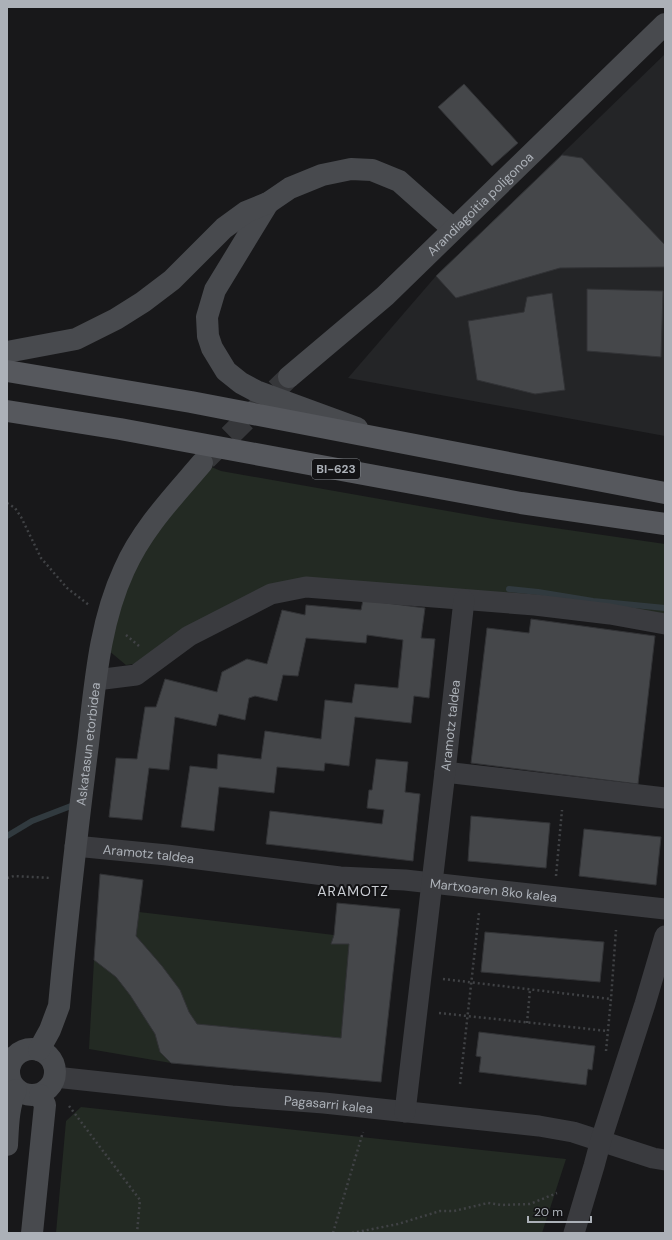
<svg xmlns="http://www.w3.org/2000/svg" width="672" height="1240" font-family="'DM Sans',sans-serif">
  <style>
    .built { fill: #242527 }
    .green { fill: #232a23 }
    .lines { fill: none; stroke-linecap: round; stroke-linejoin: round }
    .stream { stroke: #313a3f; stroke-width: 6 }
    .building { fill: #45474a; stroke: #323336 }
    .secondary-tunnel { stroke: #36373a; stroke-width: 22; stroke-dasharray: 22 11; stroke-linecap: butt }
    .path { stroke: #404245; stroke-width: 2.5; stroke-dasharray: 2 3; stroke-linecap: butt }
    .street { stroke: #3a3b3f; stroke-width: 21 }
    .secondary { stroke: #484a4e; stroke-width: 22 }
    .primary { stroke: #56585d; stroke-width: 22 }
    .labels { text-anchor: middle; stroke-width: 4; stroke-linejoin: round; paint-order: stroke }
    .shield { fill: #131315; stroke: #7e8287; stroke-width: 1 }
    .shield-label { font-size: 12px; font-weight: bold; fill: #acb1b8 }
    .street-label { font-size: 13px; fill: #acb1b8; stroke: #131315 }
    .neighbourhood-label { font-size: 14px; letter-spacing: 1px; fill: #cccfd5; stroke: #131315 }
  </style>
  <rect width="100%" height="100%" fill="#18181a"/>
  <path class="built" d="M665,54V436L348,378L436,276Z"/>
  <path class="green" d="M202,463L221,471L493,519L665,544V624L306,587L155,661L126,665L102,645L124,570Z
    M139,912L334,935L331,944H349L341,1038L197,1024L189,1012L180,990L162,966L136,936Z
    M94,960L116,977L130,995L155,1034L160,1052L171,1063L89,1049Z
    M81,1107L566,1159L542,1233H56L66,1121Z"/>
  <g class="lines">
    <path class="stream" d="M509,589L538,592L593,601L665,608
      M7,836L32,821L71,806"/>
  </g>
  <path class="building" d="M464,84L518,143L492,166L438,107Z
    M562,155L582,158L665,245V267L560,268L456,298L436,276Z
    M587,289L663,291L661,357L587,351Z
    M552,293L565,390L535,394L477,380L468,321L524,312L527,297Z
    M363,600L425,608L421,638L435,639L429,698L414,696L411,723L355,717L349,766L325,763L324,771L277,767L274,793L219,787L214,831L181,827L190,766L217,769L218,754L261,759L265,731L321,739L325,700L352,703L355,684L398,688L403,640L367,635L366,643L306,638L298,676L283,675L277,701L255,696L249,698L245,720L219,714L216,726L175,717L169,770L149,768L142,820L109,817L116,758L137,759L145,707H156L165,679L217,692L222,672L247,659L267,664L282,610L305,615L306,605L361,610Z
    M531,619L655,636L638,784L471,763L487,628L529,633Z
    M376,759L408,762L405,792L420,794L413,861L266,844L270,811L382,824L384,810L367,808L369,790H372Z
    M471,816L550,823L546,868L468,861Z
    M584,829L661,837L656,885L579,876Z
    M100,874L143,880L136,936L162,966L180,990L189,1012L197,1024L341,1038L349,944H331L334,935L337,903L400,909L381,1082L171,1063L160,1052L155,1034L130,995L116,977L94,960Z
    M485,932L604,942L600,982L481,972Z
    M479,1032L595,1046L592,1070L588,1069L586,1085L479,1072L481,1057L476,1056Z"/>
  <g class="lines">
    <path class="secondary-tunnel" d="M206,459L289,377"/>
    <path class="path" d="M7,503L15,508L21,517L41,558L67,588L89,605
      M126,635L139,646
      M556,876L562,810
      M7,878L14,876L51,878
      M443,979L611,999
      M439,1013L608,1031
      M527,1023L530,990
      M606,1051L611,999L616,930
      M460,1084L479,913
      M69,1106L140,1200L137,1233
      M333,1233L363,1132
      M352,1233L398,1224L440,1211H454L488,1203L501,1205L530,1204L557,1193"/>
    <g class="street">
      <path d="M96,680L136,675L189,636L271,594L306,587L535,605L610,614L665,624"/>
      <path d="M445,772L665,798"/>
      <path id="s1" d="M75,846L167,855L340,877L405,880L665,909"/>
      <path d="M7,1058H13"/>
      <path id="s2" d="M55,1077L232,1096L324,1103L539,1126L573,1132L653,1158L665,1160"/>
      <path d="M7,1079H9"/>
      <path id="s3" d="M405,1112L445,772L464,600"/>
      <path d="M574,1233L594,1166L601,1140L645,1004L665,936"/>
    </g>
    <g class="secondary">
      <path d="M268,203L215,290L207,317L208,336L212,348L226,371L241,383L256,391L357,428"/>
      <path d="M7,352L76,339L116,319L143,302L172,280L224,228L246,212L268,203L290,188L322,175L351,169L372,170L399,181L453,229"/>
      <path id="s4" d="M289,377L385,296L665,24"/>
      <circle cx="32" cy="1072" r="23"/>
      <path id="s5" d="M39,1050L50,1030L59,1006C67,919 77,831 88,744C95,686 99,624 124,570C142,529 173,497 202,463"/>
      <path d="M7,1145C8,1128 8,1106 16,1090"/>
      <path d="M32,1233L45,1105L40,1095"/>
    </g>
    <path class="primary" d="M7,371L191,402L665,493
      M7,411L120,429L521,503L665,524"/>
  </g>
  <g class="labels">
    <rect class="shield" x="312" y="459" width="48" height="20" rx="3"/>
    <g class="shield-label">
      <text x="336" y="473">BI-623</text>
    </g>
    <g class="street-label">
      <text dy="5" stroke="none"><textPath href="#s4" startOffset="258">Arandiagoitia poligonoa</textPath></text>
      <text dy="5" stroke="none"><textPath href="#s3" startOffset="389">Aramotz taldea</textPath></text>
      <text dy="5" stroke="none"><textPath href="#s5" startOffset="312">Askatasun etorbidea</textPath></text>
      <text dy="5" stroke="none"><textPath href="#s1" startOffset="74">Aramotz taldea</textPath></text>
      <text dy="5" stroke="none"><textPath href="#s1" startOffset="421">Martxoaren 8ko kalea</textPath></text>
      <text dy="5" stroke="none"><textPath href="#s2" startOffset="275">Pagasarri kalea</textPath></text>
    </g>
    <g class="neighbourhood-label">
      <text x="353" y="896">ARAMOTZ</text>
    </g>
  </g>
  <rect width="672" height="1240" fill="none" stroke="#acb1b8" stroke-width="16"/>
  <path d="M528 1216v6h63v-6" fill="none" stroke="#acb1b8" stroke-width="2"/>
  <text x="534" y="1216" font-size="12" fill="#acb1b8" stroke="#131315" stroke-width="3" paint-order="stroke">20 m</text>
</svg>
